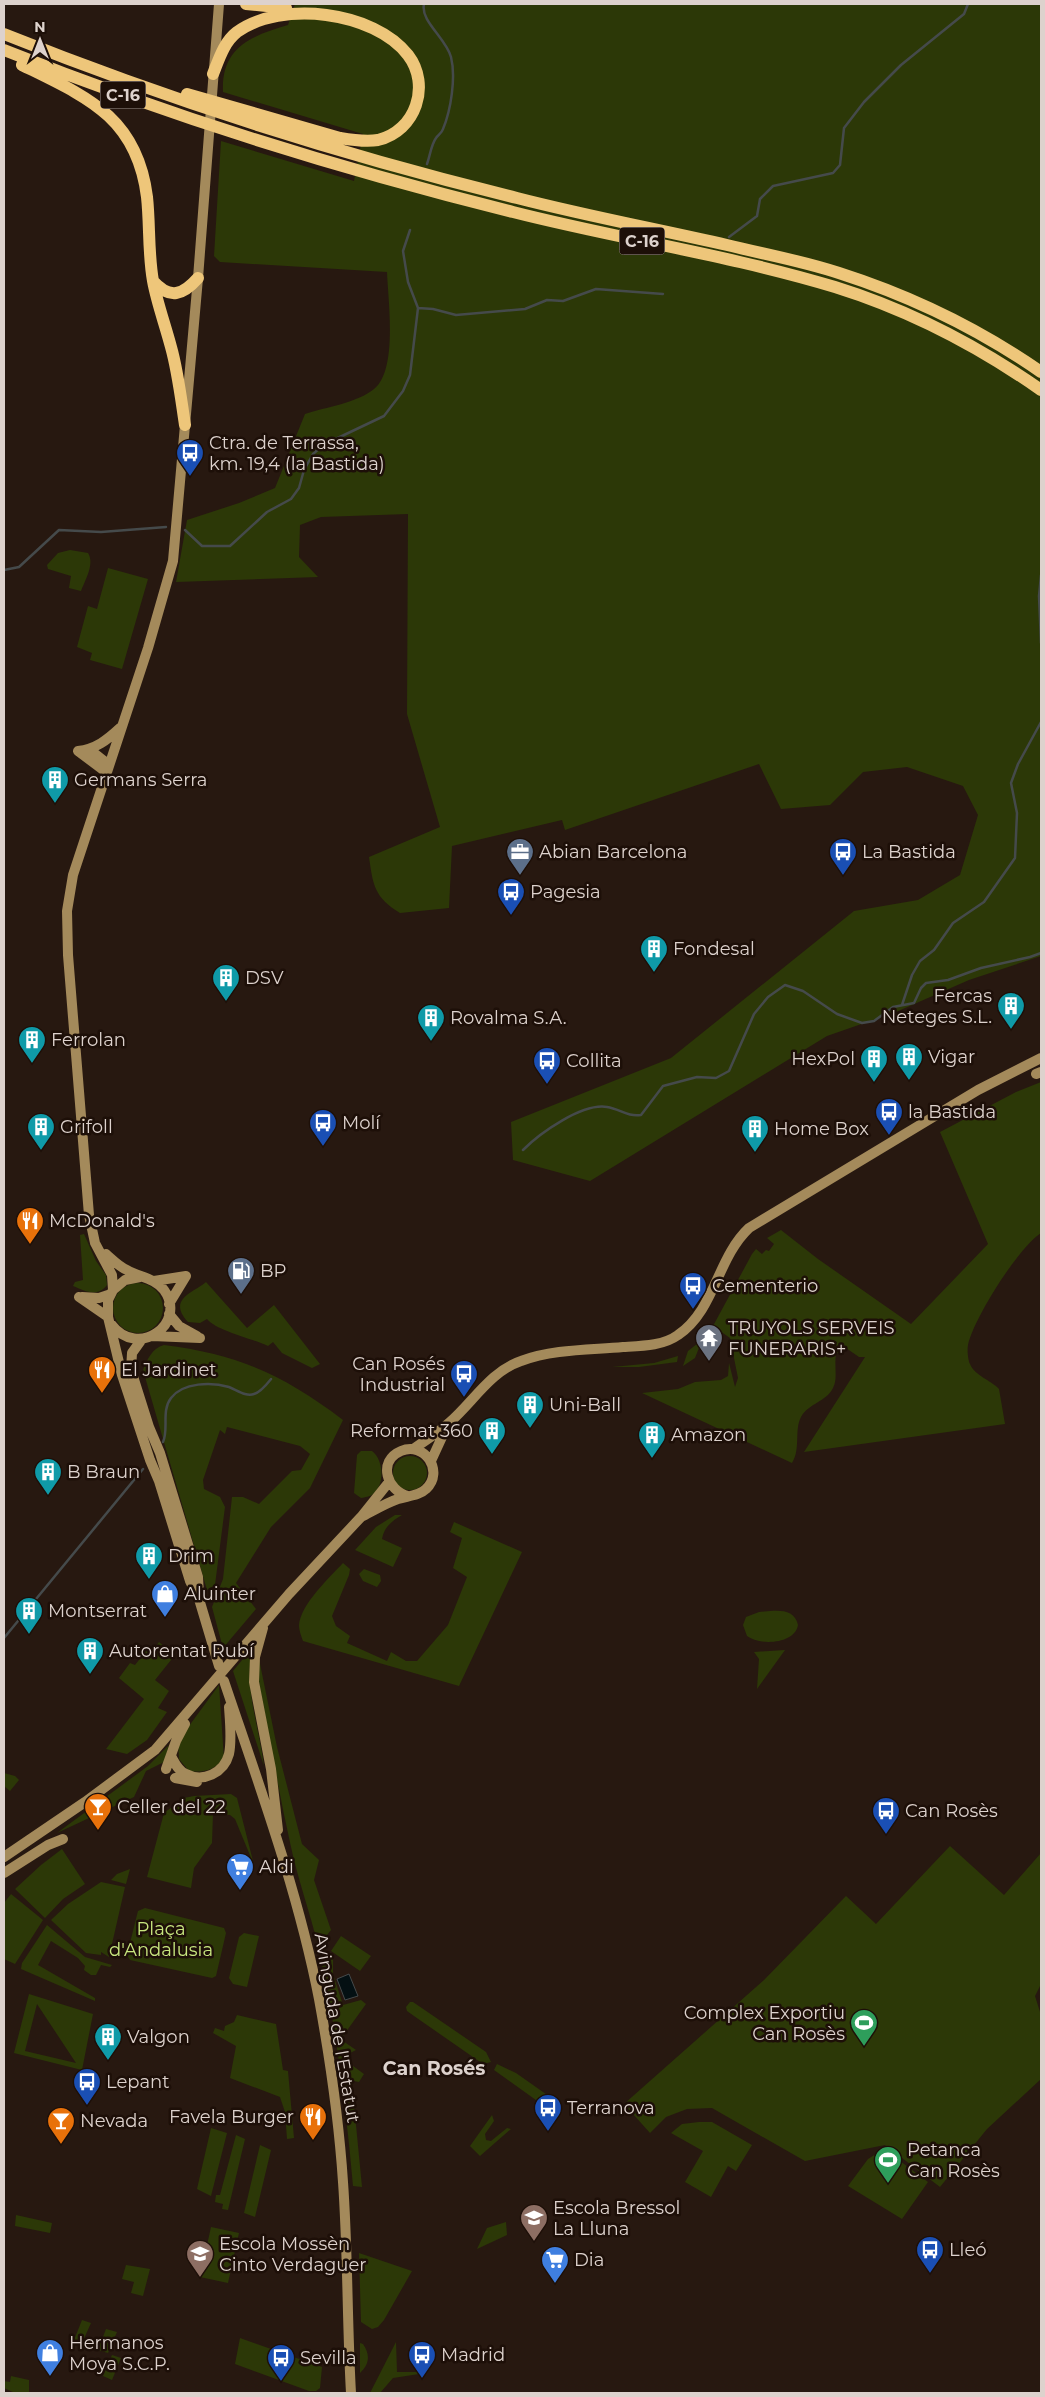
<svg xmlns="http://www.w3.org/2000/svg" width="1045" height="2397" font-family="Montserrat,sans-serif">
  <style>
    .green { fill: #2c3807; fill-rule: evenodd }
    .water { fill: #041013; stroke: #454a4b }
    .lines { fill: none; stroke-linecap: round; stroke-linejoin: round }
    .stream { stroke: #454a4b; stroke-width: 2.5 }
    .secondary { stroke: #a48a5b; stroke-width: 10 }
    .motorway { stroke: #eec67a; stroke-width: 12 }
    .labels { text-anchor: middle; stroke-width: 5; stroke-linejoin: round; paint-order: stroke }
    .shield { fill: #1d0f08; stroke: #a39892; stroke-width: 1 }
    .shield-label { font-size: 16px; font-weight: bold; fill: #ddd2cd }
    .poi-label { font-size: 18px; fill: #ddd2cd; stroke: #1d0f08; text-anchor: start }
    .park-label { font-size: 18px; fill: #c8e77f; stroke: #1d0f08 }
    .street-label { font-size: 18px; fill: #ddd2cd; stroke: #1d0f08 }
    .neighbourhood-label { font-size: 19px; font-weight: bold; fill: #ddd2cd; stroke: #1d0f08 }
  </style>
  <rect width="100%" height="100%" fill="#271810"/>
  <path class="green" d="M295,4H1041V956L969,980L896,1012L827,1036L590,1181L513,1160L511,1122L671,1058L854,911L918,900L960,875L978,815L963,786L907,767L863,772L830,805L781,809L759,764L565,830L562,820L452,846L449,908L400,913C374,897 373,885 369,857L440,827L407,714L408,514L321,517L300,525L299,557L318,577L176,582L187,520L239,503L275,488L305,414C326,407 357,403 374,389C398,370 388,300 387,272L220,262L214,256L221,141L354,181L363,134L223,92C221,47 251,36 288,25Z
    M70,550L88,553C95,564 85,580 81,591L69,588L71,576L48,569L47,565L58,553Z
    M108,568L148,579L122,669L90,660L92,653L77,647L88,606L97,609Z
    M1041,1082V1233C1018,1248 974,1318 968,1345C967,1350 968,1360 970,1364C975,1376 991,1380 999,1389L1005,1424L804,1452L865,1357H859L846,1348L836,1354C834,1366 838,1379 833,1388C826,1402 809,1403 801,1417C794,1430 801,1449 792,1463L642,1393L678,1389L695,1382L721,1380L728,1376L729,1363L735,1387L738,1378L730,1338L713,1326L752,1254L756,1249L762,1254L766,1250L769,1251L774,1244L767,1238L781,1230L818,1259L911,1324L988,1244L940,1132L1016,1092Z
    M84,1234L96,1261L106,1275L107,1285C97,1298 85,1291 73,1286L75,1282L83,1280L80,1235Z
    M206,1282L247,1328L274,1305L320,1364L312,1368L282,1353L273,1342L268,1346C251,1338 217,1331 207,1319L200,1323L188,1322C167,1299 193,1293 206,1282Z
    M113 1308a25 25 0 1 1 50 0a25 25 0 1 1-50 0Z
    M702,1340L695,1358L683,1366L688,1351Z
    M164,1345C237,1354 284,1375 343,1420L310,1488L271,1527L236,1583L256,1609L223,1648L212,1607L223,1579L232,1497H243L259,1504L292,1471L301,1470L310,1454L300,1446L227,1427L225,1434L220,1430L203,1480L204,1489L220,1497L225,1507L215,1585L207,1590L143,1370C147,1360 152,1348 164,1345Z
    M678,1356L677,1362L639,1367H612L654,1363Z
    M361,1451H372C384,1460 385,1485 373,1494C370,1497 365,1497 361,1498L354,1493L357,1455Z
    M393 1473a17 17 0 1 1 34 0a17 17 0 1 1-34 0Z
    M395,1515H402C392,1521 384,1527 382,1539L402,1548L393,1567L355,1550L376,1527Z
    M454,1522L522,1552L459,1686L303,1641C301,1636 299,1630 299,1625C301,1604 329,1578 343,1563L350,1569L349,1575L332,1616L336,1626L350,1636L347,1643L387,1661L391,1652L406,1661H417L448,1625L467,1577L453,1568L462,1538L450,1532Z
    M364,1569L380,1575L381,1581L377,1587L363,1581L359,1574Z
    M770,1611C783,1610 795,1611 798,1625C795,1644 760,1646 747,1636L743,1625L746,1617L759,1612Z
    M159,1642L175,1655L155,1680L169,1691L158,1708L167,1712L147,1740L127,1754L106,1749L144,1699L119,1678L130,1663L135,1665L146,1651L150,1654Z
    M252,1648C244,1689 259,1726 264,1766L233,1671Z
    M785,1650L757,1689L759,1659L754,1652Z
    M259,1659L277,1747L302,1844L319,1860L314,1880L331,1930L323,1940L326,1953L333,1959V1974L343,2005L361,2000L366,2004L343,2036V2041L356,2050L350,2053L349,2063L364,2074L359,2082L354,2081L351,2089L353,2094L362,2187L353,2186C346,2106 336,2025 318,1946C310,1912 298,1880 291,1847C278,1789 268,1730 257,1671Z
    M219,1685L224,1759C213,1770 205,1773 189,1771L179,1759L178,1741Z
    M169,1745L164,1762L146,1771L134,1797L57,1833L148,1766Z
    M4,1773L15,1776L19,1780L10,1791L4,1786Z
    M231,1794L237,1798L254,1865L235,1819L230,1815L213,1813L212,1843L194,1868L191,1888L147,1877L164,1813L184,1798L194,1796Z
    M950,1846L1004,1895L1041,1853V1984L1035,1996L1041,2015V2079L987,2129L940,2187L885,2145L805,2161L712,2108L687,2109L666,2117L650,2133L624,2104L764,1980L846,1896L876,1924Z
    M62,1849L85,1884L63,1899L45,1918L15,1889L41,1865Z
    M130,1869L126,1884L111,1880L117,1874Z
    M101,1882L125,1887L109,1957L101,1952V1955L86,1953L51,1920L68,1904Z
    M11,1894L43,1920L15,1964L4,1959V1903Z
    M145,1908L224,1928L226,1933L216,1976L212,1978L130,1960L127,1955L138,1911Z
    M47,1925L85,1957L112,1965L110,1967L101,1965L96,1975H91L84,1970L85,1966L78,1958L51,1941L38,1965L95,1998V2001L21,1969L22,1963Z
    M244,1933L259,1936L247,1987L233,1984L229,1978L239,1937Z
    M341,1936L371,1956L360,1971L331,1951Z
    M29,1994L93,2014L82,2070L14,2053ZM37,2004L76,2063L25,2051Z
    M410,2002H413L486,2052L491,2062L483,2064L414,2016L407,2011L406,2007Z
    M237,2015L276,2024L283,2070L288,2071L294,2138L287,2139L285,2112L280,2097L230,2078L236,2046L213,2033L215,2028L224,2031L225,2026L234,2022Z
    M497,2064L516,2073L560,2104L562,2112L554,2113L494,2070Z
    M492,2115L494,2121L485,2134L486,2140L491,2141L507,2128L511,2129L480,2156L470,2146Z
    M699,2122H712L752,2145L736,2171L728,2166L711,2197L685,2182L703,2151L671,2133L682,2124Z
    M211,2128L227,2133L211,2196L197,2189Z
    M236,2135L245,2139L228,2210L222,2209L223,2204L215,2202L216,2195H220Z
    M260,2145L271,2150L255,2217L244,2213Z
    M884,2149L928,2182L902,2219L848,2186L868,2159Z
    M16,2215L52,2223L50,2233L15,2226Z
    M506,2222L507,2235L477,2249L487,2228Z
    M211,2227L239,2233L228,2283L200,2277Z
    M359,2253L412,2271L384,2320L378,2327L372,2329L361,2322Z
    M126,2265L150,2269L143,2296L131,2293L134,2282L122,2279Z
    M82,2320L91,2323L82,2343L74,2340Z
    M106,2329L117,2332L108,2353L98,2350Z
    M240,2338L322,2367L320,2388L316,2391H309L235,2364Z
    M396,2342L397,2372H419V2374L393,2378L380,2393H370Z
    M360,2343L363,2344C370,2354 370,2364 360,2373Z
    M112,2355L121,2358L112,2380L103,2376Z
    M11,2376L29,2380V2393H15L4,2388V2381L10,2382Z"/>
  <path class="water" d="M349,1974L358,1996L345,2000L337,1979Z"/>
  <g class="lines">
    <path class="stream" d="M424,4C420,21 446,38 451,57C456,77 451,110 443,129C442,133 438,135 436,138C431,145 430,156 427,164
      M729,237L757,216L760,199L773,186L833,173L840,165L844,128L864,102L901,65L964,14L968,4
      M418,308L433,309L456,315L525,309L547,300L563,301L596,289L663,294
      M185,530L202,546H230L267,512L291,499L299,488L304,470L313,454L323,445L384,416L403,391L410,375L418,308L408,282L403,251L410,230
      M4,570L19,567L59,530L101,532L166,527
      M1041,575L1039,596L1041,643
      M902,1005L912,975L920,961L934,950L953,923L984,902L1015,858L1017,813L1011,783L1018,764L1041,722
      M523,1150C540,1133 582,1103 607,1107C620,1109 627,1117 641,1115L663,1086L697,1077L716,1078L729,1071L754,1014L768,997L785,985L803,991L837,1014L862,1023L874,1021L893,1007L914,1003L921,988L926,983L948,980L981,968L1030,957L1041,953
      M163,1442C169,1429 161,1411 171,1398C183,1382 212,1382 229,1387C237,1390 246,1397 254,1394C261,1392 267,1384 271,1379
      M4,1638L143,1469"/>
    <path class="secondary" d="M90,750L109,765
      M78,751C96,749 107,740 120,728
      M78,751L106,772
      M1036,1074L1041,1072
      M106,1254C113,1260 118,1266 127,1270C139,1277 155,1278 164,1290C188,1323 138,1360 111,1324
      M140,1277L125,1280L113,1290L108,1300V1317L122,1375L150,1460L159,1481L190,1581L199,1599L219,1666
      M154,1281L186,1276
      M113,1290L112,1275L95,1243L89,1215L68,955L67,911L73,875L148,648L173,561L198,278L219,4
      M79,1297L108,1317
      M82,1297L99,1298L111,1294
      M169,1304L186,1276
      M169,1314L179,1326L197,1336
      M152,1336L200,1338
      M142,1339L132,1353L131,1370L149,1427L160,1453L198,1577L199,1596
      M413,1449C425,1441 439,1432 450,1422C473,1402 491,1371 521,1361C553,1349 590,1350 623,1347C641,1346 663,1346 678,1335C715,1310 717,1258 749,1228L978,1090L1041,1058
      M431,1461L448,1424
      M363,1516C375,1510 386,1503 398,1499C407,1496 419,1496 426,1489C445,1471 424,1441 401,1451C377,1461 387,1491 408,1496
      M263,1628L255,1657L254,1682L271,1769L278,1830
      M224,1681C259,1785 298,1891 319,1999C330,2059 339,2121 343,2182C348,2252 347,2323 351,2393
      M171,1756C175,1763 178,1771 186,1774C203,1783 224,1773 229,1754C232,1740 230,1722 229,1707
      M166,1769L176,1741L185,1724
      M175,1778L197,1782
      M4,1857L85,1802L155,1750L289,1594L361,1517L389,1482
      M4,1873L48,1845L63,1839"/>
    <path class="motorway" d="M246,4L286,8
      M4,34C171,101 342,155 517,198C587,216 657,229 727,245C764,254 803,261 839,273C911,296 979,329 1041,372
      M4,50C169,116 340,169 513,212C619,239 729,255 835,287C909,310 978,346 1041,390
      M22,65C87,97 137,117 147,197C150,225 148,253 153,281C157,303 165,324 171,347C178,372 181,399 185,425
      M187,94L340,138C352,140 366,142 378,140C416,131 431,85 408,55C374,11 281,0 237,32C224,42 219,59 213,74
      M153,281C170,300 183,295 198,278"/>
  </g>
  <defs>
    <symbol id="bus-pin" viewBox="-11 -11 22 30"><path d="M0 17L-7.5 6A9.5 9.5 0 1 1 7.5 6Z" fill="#1a4fb4" stroke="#1d0f08"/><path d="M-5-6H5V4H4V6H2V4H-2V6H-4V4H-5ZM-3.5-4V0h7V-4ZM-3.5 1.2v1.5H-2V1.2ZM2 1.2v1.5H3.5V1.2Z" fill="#fff"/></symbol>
    <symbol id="building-pin" viewBox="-11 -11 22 30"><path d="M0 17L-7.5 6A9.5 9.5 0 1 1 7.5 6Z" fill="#0f9aa8" stroke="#1d0f08"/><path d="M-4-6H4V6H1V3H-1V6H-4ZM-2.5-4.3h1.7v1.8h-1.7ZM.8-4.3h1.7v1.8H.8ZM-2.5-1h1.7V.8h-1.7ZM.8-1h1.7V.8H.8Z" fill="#fff"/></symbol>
    <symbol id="office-pin" viewBox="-11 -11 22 30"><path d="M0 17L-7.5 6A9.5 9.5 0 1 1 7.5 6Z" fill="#5c6f8a" stroke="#1d0f08"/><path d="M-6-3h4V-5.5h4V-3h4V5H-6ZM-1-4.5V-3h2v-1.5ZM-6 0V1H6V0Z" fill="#fff"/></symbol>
    <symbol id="restaurant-pin" viewBox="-11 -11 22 30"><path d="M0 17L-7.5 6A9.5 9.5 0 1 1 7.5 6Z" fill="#e8710a" stroke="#1d0f08"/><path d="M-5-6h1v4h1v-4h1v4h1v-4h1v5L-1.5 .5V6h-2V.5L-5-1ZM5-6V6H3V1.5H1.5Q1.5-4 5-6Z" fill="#fff"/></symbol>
    <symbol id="fuel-pin" viewBox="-11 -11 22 30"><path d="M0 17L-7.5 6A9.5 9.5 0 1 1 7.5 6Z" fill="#5c6f8a" stroke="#1d0f08"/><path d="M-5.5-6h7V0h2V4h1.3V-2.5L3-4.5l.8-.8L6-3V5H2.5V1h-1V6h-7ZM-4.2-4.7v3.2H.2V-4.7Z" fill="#fff"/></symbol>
    <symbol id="temple-pin" viewBox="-11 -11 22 30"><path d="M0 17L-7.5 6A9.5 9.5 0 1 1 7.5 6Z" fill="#6b7280" stroke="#1d0f08"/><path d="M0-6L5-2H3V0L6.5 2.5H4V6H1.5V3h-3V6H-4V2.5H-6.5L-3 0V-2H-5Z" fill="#fff"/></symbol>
    <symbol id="shop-pin" viewBox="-11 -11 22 30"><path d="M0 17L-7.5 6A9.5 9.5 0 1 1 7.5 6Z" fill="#3f7fe0" stroke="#1d0f08"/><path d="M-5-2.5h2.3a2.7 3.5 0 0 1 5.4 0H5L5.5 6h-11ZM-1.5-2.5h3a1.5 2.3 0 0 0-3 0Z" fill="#fff"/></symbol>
    <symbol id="bar-pin" viewBox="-11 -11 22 30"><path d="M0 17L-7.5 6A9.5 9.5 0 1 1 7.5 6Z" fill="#e8710a" stroke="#1d0f08"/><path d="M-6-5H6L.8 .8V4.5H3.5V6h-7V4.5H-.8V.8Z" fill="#fff"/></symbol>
    <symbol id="supermarket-pin" viewBox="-11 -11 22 30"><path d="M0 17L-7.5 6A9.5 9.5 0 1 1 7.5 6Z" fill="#3f7fe0" stroke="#1d0f08"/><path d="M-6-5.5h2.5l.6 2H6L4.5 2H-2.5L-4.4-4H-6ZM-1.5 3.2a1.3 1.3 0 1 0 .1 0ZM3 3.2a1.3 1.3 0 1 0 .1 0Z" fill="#fff"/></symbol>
    <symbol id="stadium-pin" viewBox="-11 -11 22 30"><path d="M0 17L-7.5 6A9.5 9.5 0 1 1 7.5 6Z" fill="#2e9e5b" stroke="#1d0f08"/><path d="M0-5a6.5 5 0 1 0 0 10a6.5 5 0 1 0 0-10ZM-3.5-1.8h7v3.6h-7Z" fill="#fff"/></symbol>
    <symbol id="school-pin" viewBox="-11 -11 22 30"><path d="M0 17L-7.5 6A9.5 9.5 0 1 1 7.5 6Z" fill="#8d6e63" stroke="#1d0f08"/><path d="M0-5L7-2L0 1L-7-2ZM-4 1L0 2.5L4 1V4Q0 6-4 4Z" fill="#fff"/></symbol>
  </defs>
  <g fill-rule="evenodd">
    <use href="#bus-pin" x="174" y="437" width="32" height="43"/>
    <use href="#building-pin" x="39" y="764" width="32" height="43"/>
    <use href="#office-pin" x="504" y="836" width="32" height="43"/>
    <use href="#bus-pin" x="827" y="836" width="32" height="43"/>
    <use href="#bus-pin" x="495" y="876" width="32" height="43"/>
    <use href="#building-pin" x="638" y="933" width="32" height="43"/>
    <use href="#building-pin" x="210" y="962" width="32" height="43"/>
    <use href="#building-pin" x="995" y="990" width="32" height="43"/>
    <use href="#building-pin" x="415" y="1002" width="32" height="43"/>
    <use href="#building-pin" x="16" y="1024" width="32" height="43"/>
    <use href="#building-pin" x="893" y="1041" width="32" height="43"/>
    <use href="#building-pin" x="858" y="1043" width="32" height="43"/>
    <use href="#bus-pin" x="531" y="1045" width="32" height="43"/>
    <use href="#bus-pin" x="873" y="1096" width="32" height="43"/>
    <use href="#bus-pin" x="307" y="1107" width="32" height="43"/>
    <use href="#building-pin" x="25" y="1111" width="32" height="43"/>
    <use href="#building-pin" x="739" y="1113" width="32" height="43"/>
    <use href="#restaurant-pin" x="14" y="1205" width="32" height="43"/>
    <use href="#fuel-pin" x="225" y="1255" width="32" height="43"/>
    <use href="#bus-pin" x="677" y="1270" width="32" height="43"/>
    <use href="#temple-pin" x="693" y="1322" width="32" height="43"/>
    <use href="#restaurant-pin" x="86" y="1354" width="32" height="43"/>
    <use href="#bus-pin" x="448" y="1358" width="32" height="43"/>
    <use href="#building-pin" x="514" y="1389" width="32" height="43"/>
    <use href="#building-pin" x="476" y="1415" width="32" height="43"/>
    <use href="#building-pin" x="636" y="1419" width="32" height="43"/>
    <use href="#building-pin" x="32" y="1456" width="32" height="43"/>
    <use href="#building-pin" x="133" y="1540" width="32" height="43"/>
    <use href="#shop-pin" x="149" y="1578" width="32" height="43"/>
    <use href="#building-pin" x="13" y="1595" width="32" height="43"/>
    <use href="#building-pin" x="74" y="1635" width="32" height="43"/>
    <use href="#bar-pin" x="82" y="1791" width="32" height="43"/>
    <use href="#bus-pin" x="870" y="1795" width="32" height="43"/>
    <use href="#supermarket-pin" x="224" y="1851" width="32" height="43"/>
    <use href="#stadium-pin" x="848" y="2007" width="32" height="43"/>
    <use href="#building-pin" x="92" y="2021" width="32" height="43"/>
    <use href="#bus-pin" x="71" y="2066" width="32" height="43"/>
    <use href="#bus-pin" x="532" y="2092" width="32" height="43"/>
    <use href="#restaurant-pin" x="297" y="2101" width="32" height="43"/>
    <use href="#bar-pin" x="45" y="2105" width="32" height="43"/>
    <use href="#stadium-pin" x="872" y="2144" width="32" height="43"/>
    <use href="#school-pin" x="518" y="2202" width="32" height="43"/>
    <use href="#bus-pin" x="914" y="2234" width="32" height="43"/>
    <use href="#school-pin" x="184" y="2238" width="32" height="43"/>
    <use href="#supermarket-pin" x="539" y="2244" width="32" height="43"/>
    <use href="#shop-pin" x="34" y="2337" width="32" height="43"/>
    <use href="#bus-pin" x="406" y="2339" width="32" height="43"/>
    <use href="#bus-pin" x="265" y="2342" width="32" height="43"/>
  </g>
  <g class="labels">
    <g class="shield">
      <rect x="100.5" y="81.5" width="45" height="27" rx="4"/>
      <rect x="619.5" y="227.5" width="45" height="27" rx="4"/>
    </g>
    <g class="shield-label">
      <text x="123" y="101">C-16</text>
      <text x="642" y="247">C-16</text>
    </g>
    <g class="poi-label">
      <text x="209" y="449">Ctra. de Terrassa,<tspan x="209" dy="21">km. 19,4 (la Bastida)</tspan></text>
      <text x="74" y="786">Germans Serra</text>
      <text x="539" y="858">Abian Barcelona</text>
      <text x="862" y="858">La Bastida</text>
      <text x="530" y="898">Pagesia</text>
      <text x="673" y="955">Fondesal</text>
      <text x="245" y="984">DSV</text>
      <text x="992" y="1002" text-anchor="end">Fercas<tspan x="992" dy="21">Neteges S.L.</tspan></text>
      <text x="450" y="1024">Rovalma S.A.</text>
      <text x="51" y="1046">Ferrolan</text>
      <text x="928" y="1063">Vigar</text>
      <text x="855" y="1065" text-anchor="end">HexPol</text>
      <text x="566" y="1067">Collita</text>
      <text x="908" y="1118">la Bastida</text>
      <text x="342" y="1129">Molí</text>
      <text x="60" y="1133">Grifoll</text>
      <text x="774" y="1135">Home Box</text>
      <text x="49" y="1227">McDonald's</text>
      <text x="260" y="1277">BP</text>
      <text x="712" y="1292">Cementerio</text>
      <text x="728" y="1334">TRUYOLS SERVEIS<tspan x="728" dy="21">FUNERARIS+</tspan></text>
      <text x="445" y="1370" text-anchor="end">Can Rosés<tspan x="445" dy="21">Industrial</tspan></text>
      <text x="121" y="1376">El Jardinet</text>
      <text x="549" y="1411">Uni-Ball</text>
      <text x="473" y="1437" text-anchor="end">Reformat 360</text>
      <text x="671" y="1441">Amazon</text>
      <text x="67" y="1478">B Braun</text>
      <text x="168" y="1562">Drim</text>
      <text x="184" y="1600">Aluinter</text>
      <text x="48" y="1617">Montserrat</text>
      <text x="109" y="1657">Autorentat Rubí</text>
      <text x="117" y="1813">Celler del 22</text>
      <text x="905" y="1817">Can Rosès</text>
      <text x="259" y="1873">Aldi</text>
      <text x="845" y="2019" text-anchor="end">Complex Exportiu<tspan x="845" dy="21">Can Rosès</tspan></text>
      <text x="127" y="2043">Valgon</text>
      <text x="106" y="2088">Lepant</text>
      <text x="567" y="2114">Terranova</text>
      <text x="294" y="2123" text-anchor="end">Favela Burger</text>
      <text x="80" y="2127">Nevada</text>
      <text x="907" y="2156">Petanca<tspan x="907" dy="21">Can Rosès</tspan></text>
      <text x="553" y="2214">Escola Bressol<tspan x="553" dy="21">La Lluna</tspan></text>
      <text x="219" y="2250">Escola Mossèn<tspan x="219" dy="21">Cinto Verdaguer</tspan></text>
      <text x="949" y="2256">Lleó</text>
      <text x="574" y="2266">Dia</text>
      <text x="69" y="2349">Hermanos<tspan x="69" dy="21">Moya S.C.P.</tspan></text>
      <text x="441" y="2361">Madrid</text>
      <text x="300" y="2364">Sevilla</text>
    </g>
    <g class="park-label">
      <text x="161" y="1935">Plaça<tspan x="161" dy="21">d'Andalusia</tspan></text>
    </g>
    <g class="street-label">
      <text transform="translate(337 2028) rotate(80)" y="6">Avinguda de l'Estatut</text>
    </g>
    <g class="neighbourhood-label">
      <text x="434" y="2075">Can Rosés</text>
    </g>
  </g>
  <rect width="1045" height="2397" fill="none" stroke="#ddd2cd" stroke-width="10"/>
  <g transform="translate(40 40)" stroke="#1d0f08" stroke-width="4" paint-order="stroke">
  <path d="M0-4L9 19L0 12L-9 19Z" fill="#ddd2cd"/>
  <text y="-8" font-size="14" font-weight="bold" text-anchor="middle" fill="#ddd2cd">N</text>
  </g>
</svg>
